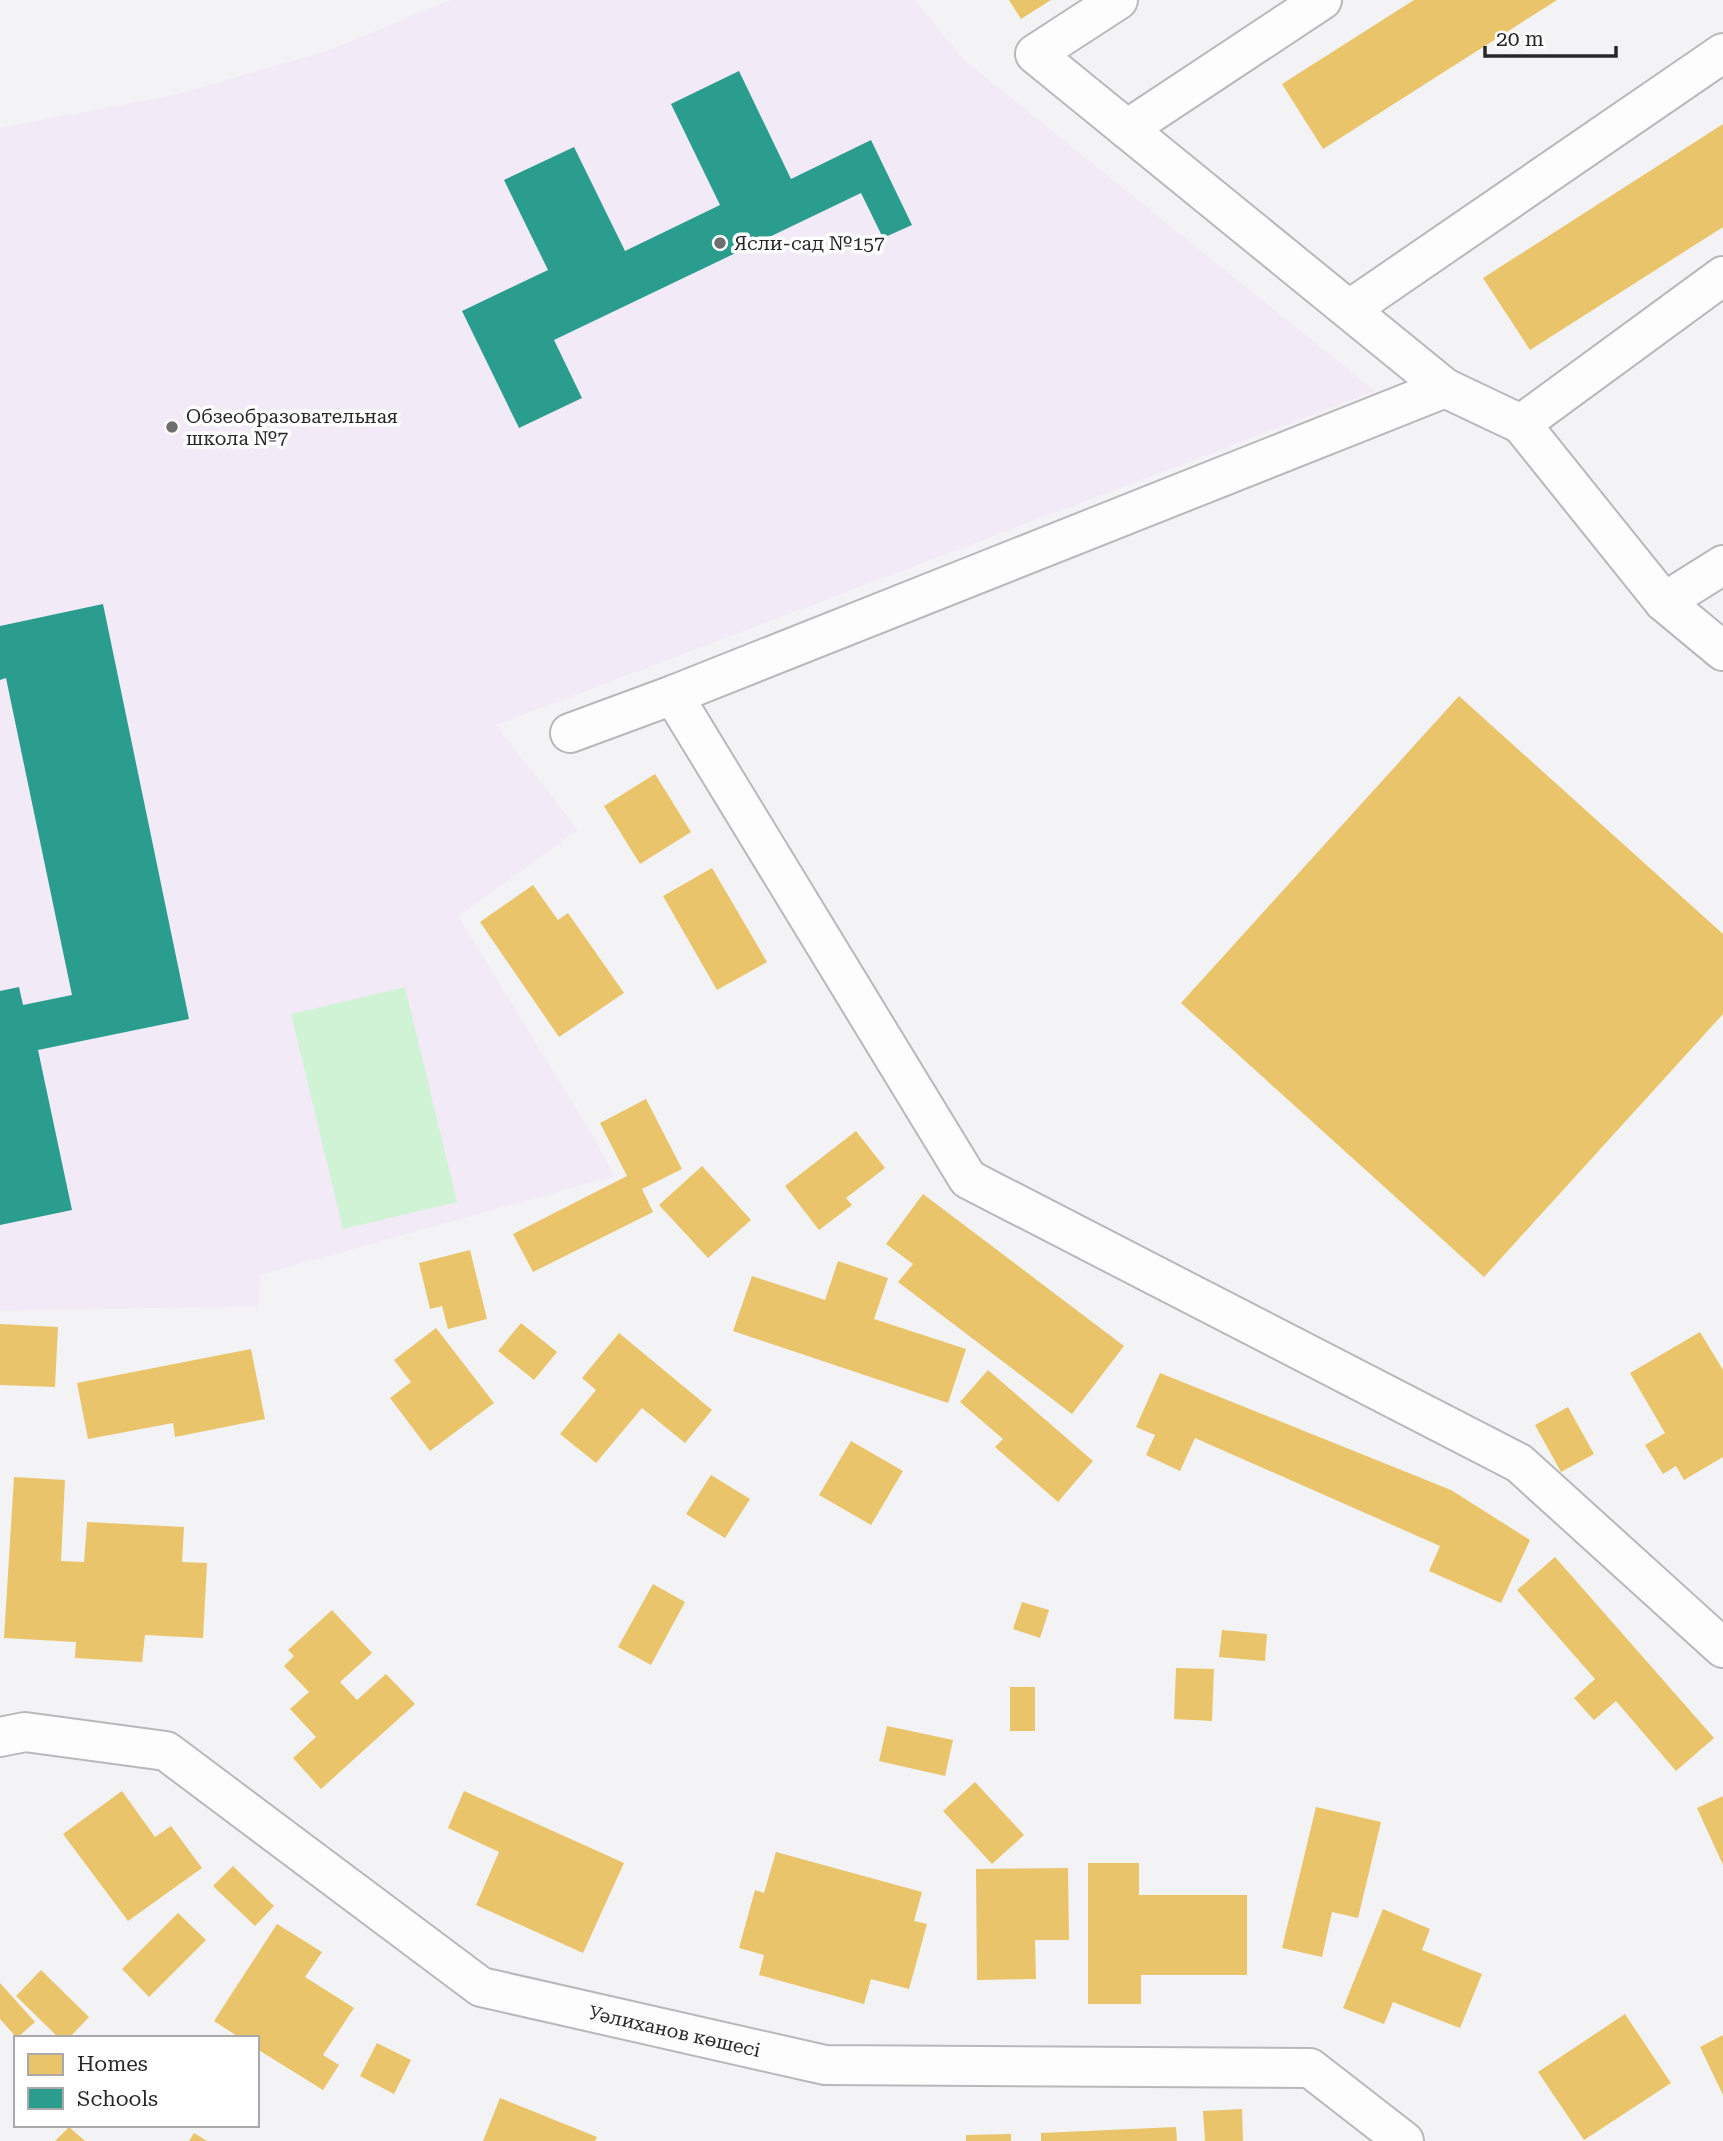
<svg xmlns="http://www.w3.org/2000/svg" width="1723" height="2141" font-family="'Roboto Serif',serif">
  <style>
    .education { fill: #f2eaf6 }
    .green { fill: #d1f3d5 }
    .homes { fill: #e9c46a }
    .schools { fill: #2a9d8f }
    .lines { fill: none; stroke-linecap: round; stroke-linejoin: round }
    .minor-casing { stroke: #b8b8ba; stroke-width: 42 }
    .minor { stroke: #fdfdfe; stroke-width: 38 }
    .poi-dot { fill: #6e6e70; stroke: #fff; stroke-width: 2.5 }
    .labels { text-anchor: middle; stroke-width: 7; stroke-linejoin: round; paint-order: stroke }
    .poi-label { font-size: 19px; fill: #272729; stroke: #fff; text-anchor: start }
    .street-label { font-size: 19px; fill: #272729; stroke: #fff }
  </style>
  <rect width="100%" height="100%" fill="#f3f3f5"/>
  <path class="education" d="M451,0H915L964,60L1375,391L496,725L578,830L458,916L594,1138L614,1176L260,1275L259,1306L0,1311V128L174,95L324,52Z"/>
  <path class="green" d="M405,987L457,1202L343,1229L291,1014Z"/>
  <path class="homes" d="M1009,0H1051L1021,19Z
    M1414,0H1557L1323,149L1282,84Z
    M1723,124V227L1530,350L1483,278Z
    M1459,696L1723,934V1014L1484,1277L1181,1003Z
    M655,774L691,832L640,864L604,806Z
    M712,868L767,962L717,990L663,896Z
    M533,885L558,920L568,913L624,993L559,1037L480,922Z
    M646,1099L682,1169L642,1189L653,1212L533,1272L513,1234L627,1176L600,1123Z
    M856,1131L885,1168L846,1198L852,1205L819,1230L785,1186Z
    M702,1166L751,1220L708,1258L659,1205Z
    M923,1194L1124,1346L1072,1414L898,1282L913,1264L886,1244Z
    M470,1250L487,1319L448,1329L442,1306L430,1309L419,1263Z
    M838,1261L888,1278L874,1319L966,1349L948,1403L733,1331L752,1276L825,1300Z
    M521,1323L557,1352L534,1380L498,1351Z
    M0,1324L58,1327L55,1387L0,1385Z
    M436,1328L494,1403L430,1451L390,1398L411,1382L394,1360Z
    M1700,1332L1723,1370V1457L1684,1480L1676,1466L1663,1474L1645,1445L1665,1433L1630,1373Z
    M619,1333L712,1410L685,1443L642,1408L596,1463L560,1434L596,1390L582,1378Z
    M251,1349L265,1419L175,1437L173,1423L88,1439L77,1383Z
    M988,1370L1093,1461L1058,1502L995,1447L1003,1439L960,1402Z
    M1160,1373L1451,1490L1530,1540L1501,1603L1429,1571L1440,1546L1195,1438L1180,1471L1146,1455L1155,1435L1136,1427Z
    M1568,1407L1594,1454L1561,1472L1535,1425Z
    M851,1441L903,1471L871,1525L819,1495Z
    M711,1475L750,1499L725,1538L686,1514Z
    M14,1477L65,1480L61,1561L84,1562L87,1522L184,1527L182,1562L207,1563L203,1638L145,1635L142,1662L75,1658L76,1642L4,1638Z
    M1555,1557L1714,1738L1676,1771L1616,1701L1594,1720L1574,1698L1595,1679L1517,1590Z
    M653,1584L685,1602L651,1665L618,1647Z
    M1022,1602L1049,1610L1040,1638L1013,1629Z
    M332,1610L372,1653L340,1682L357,1700L386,1674L415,1704L321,1789L293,1758L316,1737L290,1709L309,1692L284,1666L294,1656L288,1650Z
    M1222,1630L1267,1634L1265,1661L1219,1657Z
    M1176,1668L1214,1669L1212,1721L1174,1719Z
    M1010,1687H1035V1731H1010Z
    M887,1726L953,1740L945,1776L879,1761Z
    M975,1782L1024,1835L992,1864L943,1811Z
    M122,1791L155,1837L171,1826L202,1868L128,1921L63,1834Z
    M464,1791L624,1863L583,1953L476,1905L499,1852L448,1828Z
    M1723,1796V1865L1697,1808Z
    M1316,1807L1381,1822L1358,1918L1332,1912L1322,1957L1282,1948Z
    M776,1852L922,1892L914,1921L927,1924L909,1989L871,1979L864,2004L759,1975L764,1955L739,1948L755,1890L764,1893Z
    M1088,1863H1139V1895H1247V1975H1141V2004H1088Z
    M233,1866L274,1906L255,1926L213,1886Z
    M1068,1868L1069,1940H1035L1036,1979L977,1980L976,1869Z
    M1383,1909L1430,1929L1422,1950L1482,1974L1460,2028L1393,2002L1384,2024L1343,2008Z
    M178,1913L206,1940L149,1997L122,1969Z
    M277,1924L322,1952L305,1977L354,2008L323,2055L339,2065L323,2090L257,2049V2038H240L214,2021Z
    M41,1970L89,2017L69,2038H59L16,1996Z
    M0,1983L35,2022L17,2038L0,2019Z
    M1625,2014L1671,2083L1584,2140L1538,2072Z
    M1723,2035V2095L1700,2047Z
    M377,2043L411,2060L394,2094L360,2076Z
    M500,2098L597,2137L595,2141H483Z
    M1242,2109L1243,2141H1205L1203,2111Z
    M69,2127L85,2141H55Z
    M1176,2127L1177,2141H1041V2133Z
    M194,2133L207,2141H189Z
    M1011,2134V2141H966V2135Z"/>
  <path class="schools" d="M739,71L791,179L871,140L912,225L883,238L861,193L554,340L582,398L519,428L462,311L548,270L504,180L574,147L625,251L720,205L671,104Z
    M103,604L189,1019L38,1050L72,1210L0,1225V991L19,987L23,1005L72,995L6,678L0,680V626Z"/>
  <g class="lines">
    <defs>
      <g id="minor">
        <path d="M1118,0L1035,54L1445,388L1521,424"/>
        <path d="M1127,129L1322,0"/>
        <path d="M1723,276L1521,424L1664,602L1723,651"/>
        <path d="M1350,309L1723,53"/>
        <path d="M1664,602L1723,565"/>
        <path d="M673,695L968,1179L1519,1463L1723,1648"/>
        <path d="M570,733L673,695L1445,388"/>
        <path id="s1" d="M0,1737L25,1732L166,1751L481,1987L825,2065L1310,2068L1404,2141"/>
      </g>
    </defs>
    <use href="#minor" class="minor-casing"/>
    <use href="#minor" class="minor"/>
  </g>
  <g class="poi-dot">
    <circle cx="720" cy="243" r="7"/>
    <circle cx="172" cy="427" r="7"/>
  </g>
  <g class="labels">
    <g class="poi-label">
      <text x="734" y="250">Ясли-сад №157</text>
      <text x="186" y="423">Обзеобразовательная<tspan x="186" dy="22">школа №7</tspan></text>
    </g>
    <g class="street-label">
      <text dy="7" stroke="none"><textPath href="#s1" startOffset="760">Уәлиханов көшесі</textPath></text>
    </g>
  </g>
  <rect x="14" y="2036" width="245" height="91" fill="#ffffff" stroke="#a9a9a9" stroke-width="2"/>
  <rect x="28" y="2054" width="35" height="21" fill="#e9c46a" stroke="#a9a9a9" stroke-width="2"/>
  <text x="77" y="2071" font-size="21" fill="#272729">Homes</text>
  <rect x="28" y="2088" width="35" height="21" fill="#2a9d8f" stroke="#a9a9a9" stroke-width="2"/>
  <text x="77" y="2106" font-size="21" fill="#272729">Schools</text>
  <path d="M1485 46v10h131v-10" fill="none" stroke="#272729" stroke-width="3.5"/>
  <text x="1496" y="46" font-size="21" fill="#272729" stroke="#ffffff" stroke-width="5" paint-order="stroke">20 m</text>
</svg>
